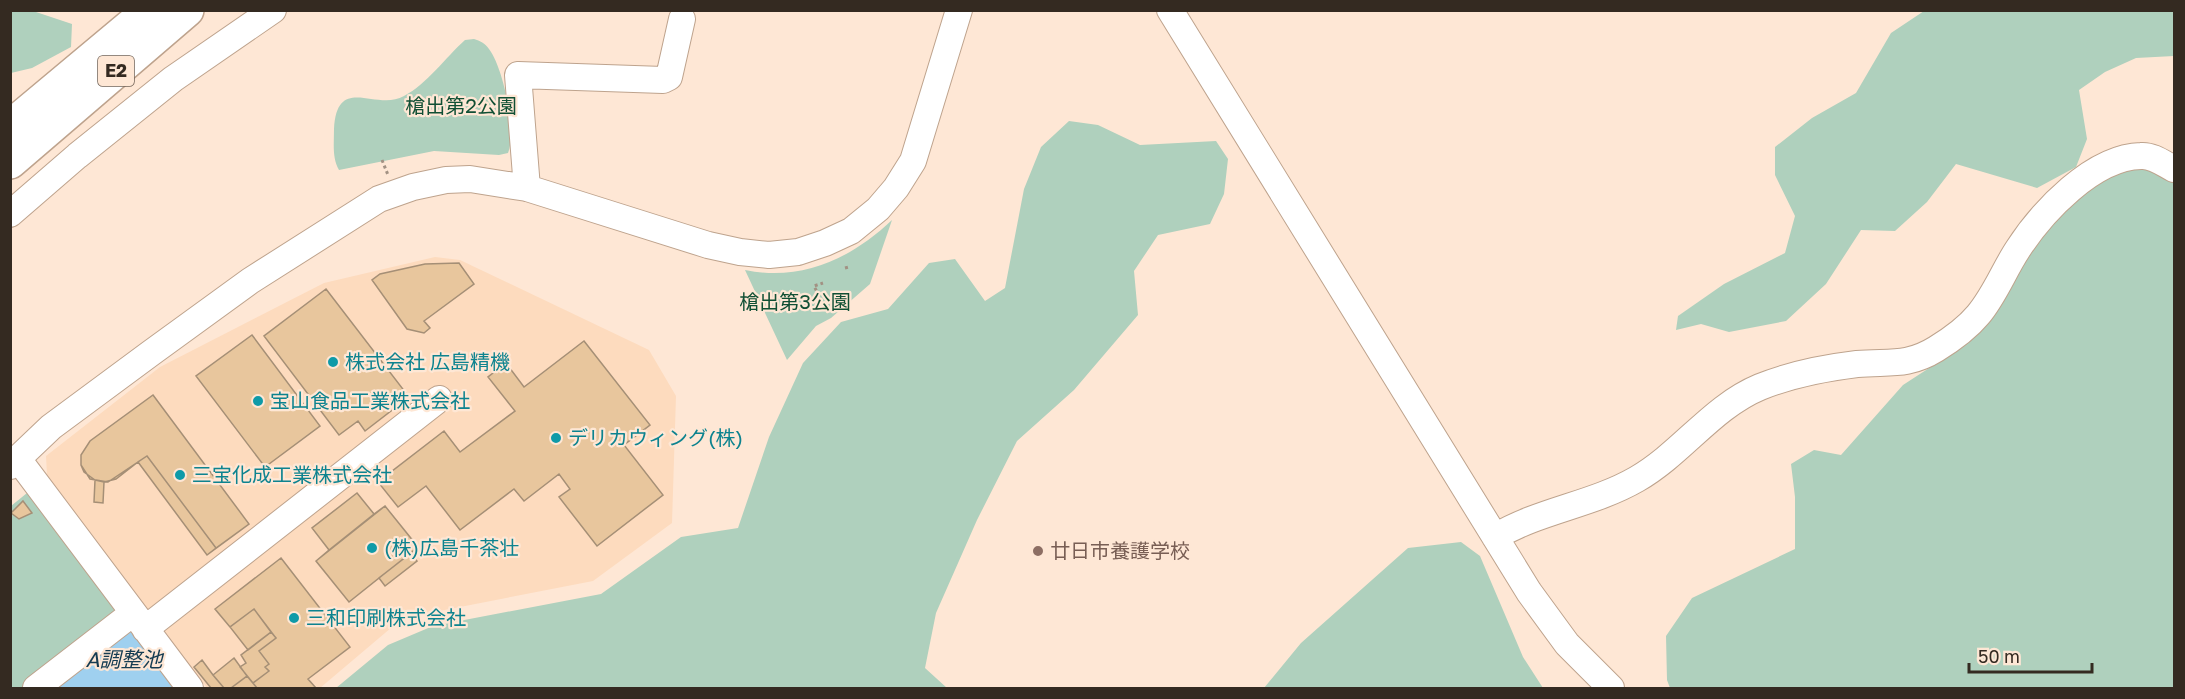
<svg xmlns="http://www.w3.org/2000/svg" width="2185" height="699" font-family="'Golos Text','Noto Sans JP',sans-serif">
  <style>
    .built { fill: #fddbbe }
    .green { fill: #afd0bd }
    .water { fill: #9fd0ef }
    .building { fill: #e8c69d; stroke: #a58f76; stroke-width: 1.5 }
    .lines { fill: none; stroke-linecap: round; stroke-linejoin: round }
    .minor-casing { stroke: #bea38d; stroke-width: 28 }
    .highway-casing { stroke: #bea38d; stroke-width: 36 }
    .path { stroke: #a29183; stroke-width: 3; stroke-dasharray: 3 3; stroke-linecap: butt }
    .minor { stroke: #fff; stroke-width: 26 }
    .highway { stroke: #fff; stroke-width: 33 }
    .culture-dot { fill: #0f9aa8; stroke: #fee7d5; stroke-width: 2 }
    .education-dot { fill: #8d6e63; stroke: #fee7d5; stroke-width: 2 }
    .labels { text-anchor: middle; stroke-width: 4.5; stroke-linejoin: round; paint-order: stroke }
    .shield { fill: #fee7d5; stroke: #716357; stroke-width: 1.5 }
    .shield-label { font-size: 18px; font-weight: bold; fill: #342a21 }
    .park-label { font-size: 20px; fill: #104f34; stroke: #fee7d5 }
    .culture-label { font-size: 20px; fill: #0d838f; stroke: #fee7d5; text-anchor: start }
    .education-label { font-size: 20px; fill: #785e54; stroke: #fee7d5; text-anchor: start }
    .water-label { font-size: 21px; font-style: italic; fill: #153c52; stroke: #fee7d5 }
  </style>
  <rect width="100%" height="100%" fill="#fee7d5"/>
  <path class="built" d="M435,257L460,260L649,350L676,396L672,523L593,581L419,615L398,622L320,688H207L47,475L46,456L160,367L324,283Z"/>
  <path class="green" d="M10,11H33L72,24L71,47L32,68L11,73Z
    M1924,11H2174V56L2136,58L2105,72L2079,90L2087,139L2076,167L2037,188L1956,164L1927,202L1895,231L1861,230L1826,284L1786,321L1729,332L1701,324L1676,330L1678,316L1724,284L1785,253L1795,216L1775,175V147L1812,118L1856,93L1891,33Z
    M474,39C480,41 485,43 489,49C503,67 517,131 508,153L499,155L434,151L339,170C332,158 334,143 334,129C337,73 376,112 404,96C427,84 445,58 465,40Z
    M1069,121L1098,125L1140,145L1216,141L1228,159L1224,194L1210,224L1158,235L1134,271L1138,315L1074,390L1017,441L977,520L936,613L925,668L947,688H336L388,645L433,626L601,594L681,537L738,528L769,437L803,363L841,322L888,309L929,263L955,259L985,301L1005,288L1024,189L1041,147Z
    M2153,168L2174,176V688H1670L1667,680L1666,636L1692,598L1795,549V497L1791,464L1814,450L1841,455L1903,385L1943,359L2038,225L2112,169Z
    M892,220L870,284L831,318L816,326L787,360L745,270C802,282 852,258 892,220Z
    M32,489L126,611L28,687L11,688V506Z
    M1461,542L1480,556L1523,657L1543,688H1264L1301,643L1408,548Z"/>
  <path class="water" d="M126,622L181,688H41Z"/>
  <path class="building" d="M459,263L474,284L424,321L430,328L424,333L407,329L372,280L380,274L425,264Z
    M326,289L409,397L365,431L358,421L339,435L264,336Z
    M252,335L320,426L265,467L196,376Z
    M584,341L650,425L624,445L663,495L597,546L559,497L570,489L559,474L524,501L514,489L460,530L426,486L398,507L378,482L444,431L460,452L515,411L488,377L506,363L524,387Z
    M153,395L249,524L216,548L147,456L108,482L90,479L81,465V455L90,441Z
    M153,395L249,524L207,555L138,462L116,479L104,482L103,503L94,502L95,480L84,472L81,465V455L90,441Z
    M147,456L216,548L207,555L138,462Z
    M95,480L104,482L103,503L94,502Z
    M357,493L374,514L385,506L418,547L411,553L417,561L385,586L379,578L349,602L316,561L329,550L312,528Z
    M357,493L374,514L329,550L312,528Z
    M23,501L32,513L19,519L11,513Z
    M385,506L418,547L349,602L316,561Z
    M411,553L417,561L385,586L379,578Z
    M281,558L350,647L308,679L316,688H257L253,683L269,671L265,667L269,664L259,651L276,638L254,609L230,627L215,609Z
    M254,609L271,632L248,650L230,627Z
    M271,632L276,638L259,651L269,664L265,667L269,671L253,683L240,667L246,663L241,655Z
    M234,658L247,676L231,688H224L213,675Z
    M202,660L213,675L224,688H211L194,667Z
    M247,676L257,688H231Z"/>
  <g class="lines">
    <defs>
      <path id="minor" d="M1170,10L1529,592L1567,644L1611,688
        M527,188L518,75L663,80L669,77L682,19
        M10,214L77,156L173,79L273,10
        M18,459L190,688
        M10,466L51,427L151,353L250,281L379,199L413,187L446,180L470,179L527,188L708,245L740,252L769,255L798,252L825,243L851,231L878,209L896,188L913,161L959,10
        M1495,537C1540,510 1592,505 1637,479C1682,453 1712,407 1760,387C1792,374 1824,368 1857,364C1888,361 1907,367 1936,349C1949,341 1968,327 1978,315C1995,295 2004,270 2018,249C2042,212 2093,157 2141,156C2153,155 2164,164 2174,169
        M145,629L439,399
        M36,688L133,613"/>
      <path id="highway" d="M10,127L150,10
        M10,162L187,10"/>
    </defs>
    <use href="#minor" class="minor-casing"/>
    <use href="#highway" class="highway-casing"/>
    <path class="path" d="M382,160L388,175
      M845,268L849,267
      M819,296L814,286L823,283"/>
    <use href="#minor" class="minor"/>
    <use href="#highway" class="highway"/>
  </g>
  <g class="culture-dot">
    <circle cx="333" cy="362" r="6"/>
    <circle cx="258" cy="401" r="6"/>
    <circle cx="556" cy="438" r="6"/>
    <circle cx="180" cy="475" r="6"/>
    <circle cx="372" cy="548" r="6"/>
    <circle cx="294" cy="618" r="6"/>
  </g>
  <circle class="education-dot" cx="1038" cy="551" r="6"/>
  <g class="labels">
    <rect class="shield" x="98" y="56" width="36" height="30" rx="4.5"/>
    <g class="shield-label">
      <text x="116" y="77">E2</text>
    </g>
    <g class="park-label">
      <text x="461" y="113">槍出第2公園</text>
      <text x="795" y="309">槍出第3公園</text>
    </g>
    <g class="culture-label">
      <text x="345" y="369">株式会社 広島精機</text>
      <text x="270" y="408">宝山食品工業株式会社</text>
      <text x="568" y="445">デリカウィング(株)</text>
      <text x="192" y="482">三宝化成工業株式会社</text>
      <text x="384" y="555">(株)広島千茶壮</text>
      <text x="306" y="625">三和印刷株式会社</text>
    </g>
    <g class="education-label">
      <text x="1050" y="558">廿日市養護学校</text>
    </g>
    <g class="water-label">
      <text x="124" y="667">A調整池</text>
    </g>
  </g>
  <rect width="2185" height="699" fill="none" stroke="#342a21" stroke-width="24"/>
  <path d="M1969 663v9h123v-9" fill="none" stroke="#342a21" stroke-width="3"/>
  <text x="1978" y="663" font-size="18" fill="#342a21" stroke="#fee7d5" stroke-width="4.5" paint-order="stroke">50 m</text>
</svg>
